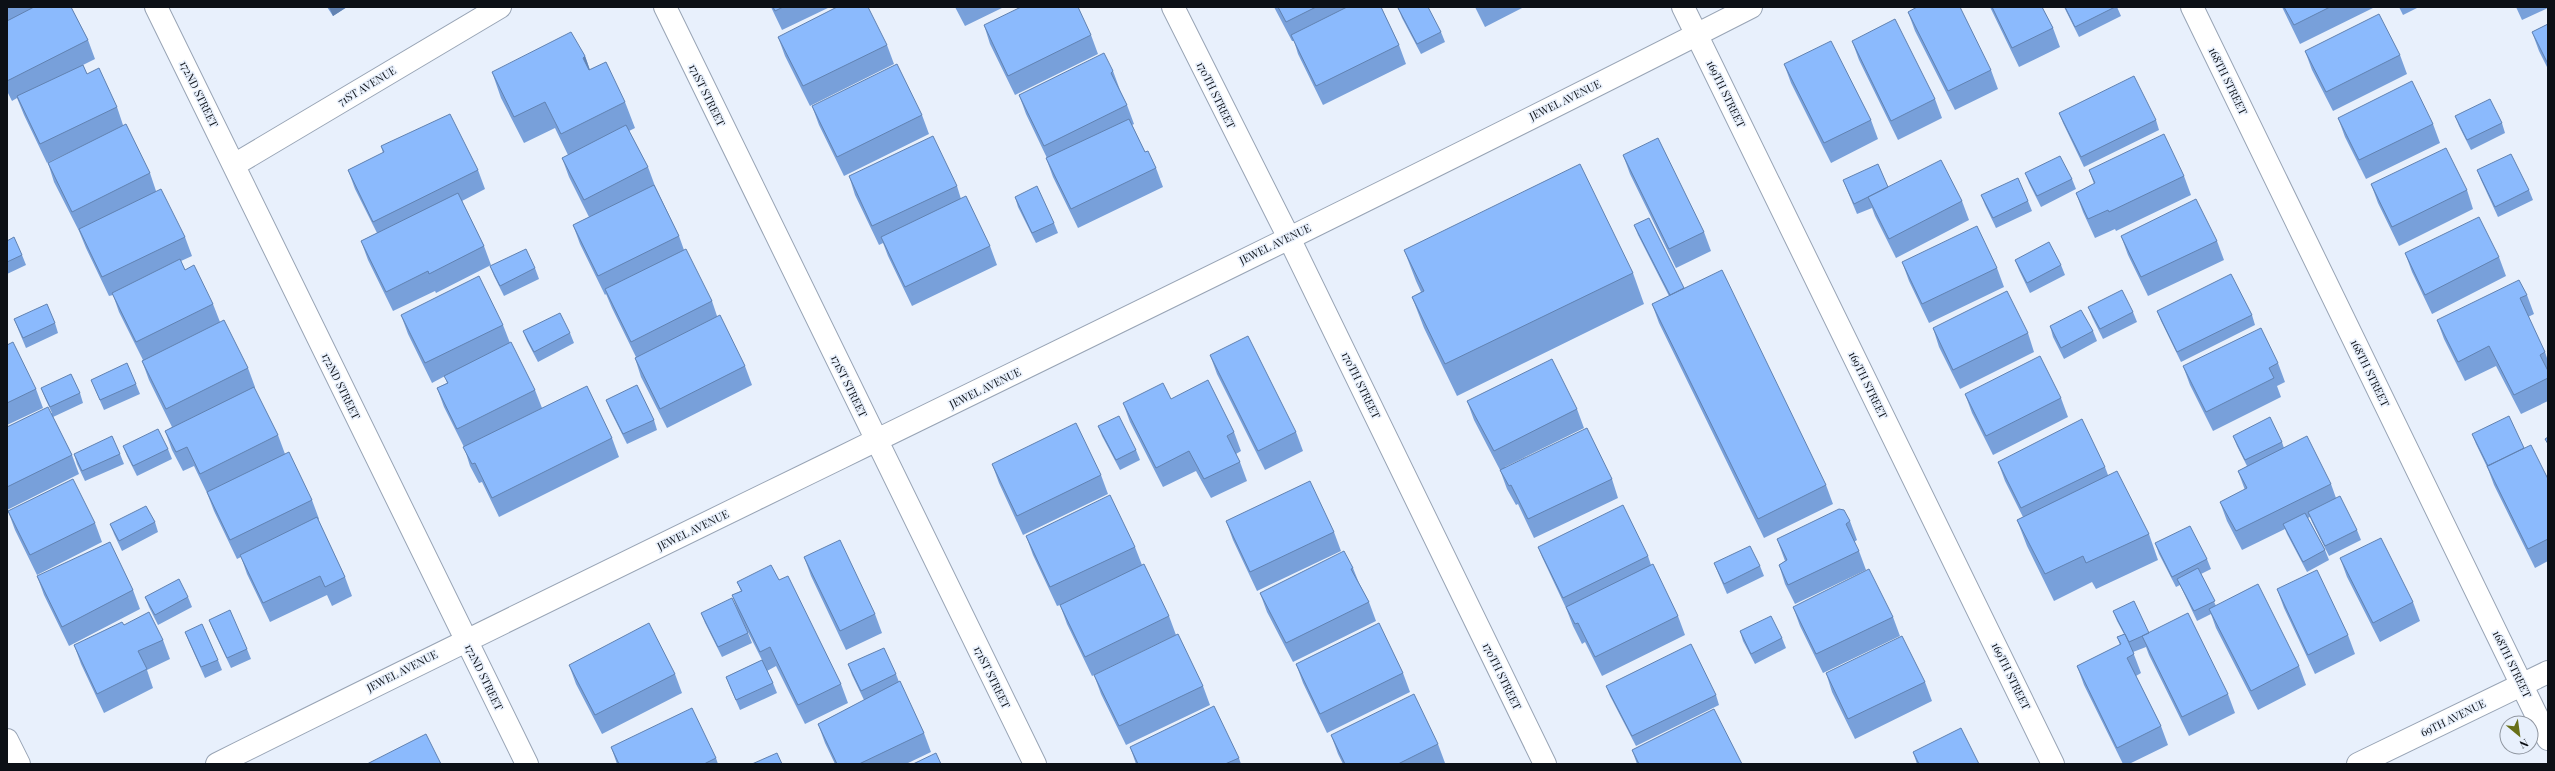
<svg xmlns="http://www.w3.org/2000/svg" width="2555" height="771" font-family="'Playfair Display',serif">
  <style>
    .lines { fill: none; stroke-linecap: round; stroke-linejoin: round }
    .minor-casing { stroke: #98a4b5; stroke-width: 24 }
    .minor { stroke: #fff; stroke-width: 22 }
    .wall { fill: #78a0da }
    .shaded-wall { fill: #6182b1 }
    .building { fill: #8bbafd; stroke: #6182b1 }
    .labels { text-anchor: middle; stroke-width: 3; stroke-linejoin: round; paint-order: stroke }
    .street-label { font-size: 11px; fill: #0c1016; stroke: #e8f0fc }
  </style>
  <rect width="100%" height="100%" fill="#e8f0fc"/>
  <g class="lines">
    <defs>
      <path id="minor" d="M156,7L527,764
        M665,7L1035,764
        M1173,7L1289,238L1545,764
        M1683,7L2053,764
        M2192,7L2548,739
        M234,165L500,7
        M7,740L19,764
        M217,764C727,510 1243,266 1751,7
        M2358,764L2548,672"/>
    </defs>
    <use href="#minor" class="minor-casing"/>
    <use href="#minor" class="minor"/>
  </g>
  <path class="wall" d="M7,7H71L88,40L95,59L83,65L87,74L117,107L123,125L150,173L156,191L185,237L192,256L181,261L185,270L213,304L220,322L248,368L255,387L254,388L278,435L285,454L312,500L319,519L318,520L345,577L352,596L332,606L327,595L270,622L247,574L241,557L237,559L214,511L207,493L194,466L183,471L172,450L165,431L172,427L149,380L142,361L143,360L119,312L113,295L109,296L86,248L79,231L54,182L48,163L78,148L47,163L24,115L17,98L12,101L7,91Z
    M327,7H347L333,16Z
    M771,7H830L782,30Z
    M955,7H1004L965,26Z
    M1274,7H1381L1399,45L1406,64L1323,105L1298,54L1294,41H1292Z
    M1475,7H1524L1485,27Z
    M1990,7H2042L2053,28L2060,47L2019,67Z
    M2064,7H2117L2121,16L2079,37Z
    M2282,7H2375L2300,44Z
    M2399,7H2419L2403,15Z
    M2516,7H2548V8L2522,20Z
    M1398,8L1441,32L1445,42L1421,54L1402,18Z
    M1908,12L1991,70L1998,89L1955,110L1915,31Z
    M2548,24V69L2539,51L2532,32Z
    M984,25L1091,35L1098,54L1015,95L990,44Z
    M778,37L887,45L894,64L810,106L785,56Z
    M1852,41L1935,99L1942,118L1898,140L1859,60Z
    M2305,51L2400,55L2407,74L2333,111L2312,70Z
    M585,56L590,70L625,102L635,128L629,131L648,167L655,186L679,236L684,250L712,301L717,316L745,366L752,385L667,428L641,377L635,358L636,357L612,308L606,294L605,295L580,244L573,225L589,217L569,177L562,158L568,155L555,128L524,143L501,98L492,72Z
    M1784,64L1871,120L1878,139L1831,163L1791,83Z
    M1113,71L1120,90L1127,105L1134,124L1132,125L1145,152L1156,168L1163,187L1078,228L1053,177L1046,158H1047L1026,114L1019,95Z
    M812,106L922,115L929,134L844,176L819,125Z
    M2059,113L2156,120L2159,130L2084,167L2063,123Z
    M2455,116L2502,123L2505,133L2471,150L2459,126Z
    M2338,118L2433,124L2440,143L2366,179L2345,137Z
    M381,146L478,170L485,189L462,201L484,246L491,265L436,293L435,291L393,311L368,260L361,241L377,233L355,189L348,170L383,153Z
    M1623,155L1704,232L1711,251L1676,268L1630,174Z
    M2089,170L2184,176L2191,195L2116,231L2115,229L2095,238L2083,212L2076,193L2094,184Z
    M2477,170L2529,190L2533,200L2498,217L2481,180Z
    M2025,173L2072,179L2076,189L2041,207L2029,183Z
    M849,176L957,186L961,199L990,246L997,265L912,306L888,256L883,243L879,245L855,195Z
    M1843,180L1888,187L1962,201L1969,220L1896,258L1875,216L1872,208L1857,214L1847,190Z
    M2371,184L2467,190L2473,209L2399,246L2378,203Z
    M1981,195L2028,201L2032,211L1996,228L1985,205Z
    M1015,197L1054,223L1058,233L1036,243L1018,207Z
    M1634,225L1684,288L1826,485L1833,504L1764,538L1659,323L1652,304L1669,296L1638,235Z
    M2121,236L2217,241L2224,260L2148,296L2128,255Z
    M7,241L22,255L26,265L7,274Z
    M1404,250L1633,273L1644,304L1457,396L1424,328L1412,297L1421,292L1416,281Z
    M2405,253L2499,257L2506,276L2432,314L2412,272Z
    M2015,260L2061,265L2065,275L2030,293L2019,270Z
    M1902,262L1997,268L2004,287L1929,323L1909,281Z
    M490,266L535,268L539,279L504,296L494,276Z
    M2527,295L2534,314L2528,317L2545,352L2548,361V401L2521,414L2496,366L2465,381L2444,339L2437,320Z
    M2088,307L2133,312L2137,322L2103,339L2092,317Z
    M2157,311L2252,315L2255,325L2181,362L2161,321Z
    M401,315L503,325L510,343L535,390L542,408L612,438L619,457L499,517L482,482L479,483L470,466L464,447L444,407L437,388L447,383L445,376L432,383L408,334Z
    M14,319L55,323L58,333L26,348L18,329Z
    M2050,326L2093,331L2097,341L2064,359L2053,337Z
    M1933,328L2028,333L2034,352L1960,389L1939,347Z
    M523,331L570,333L574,343L538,362L527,341Z
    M7,345L36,389L43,408L7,425Z
    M1210,355L1296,432L1303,451L1265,470L1217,374Z
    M2278,363L2285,382L2277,386L2281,397L2213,431L2190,385L2183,366Z
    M91,380L136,384L140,394L104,410Z
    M41,388L80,393L83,403L53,417L72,455L79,474L7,510V427L52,413L45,398Z
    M1965,394L2061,398L2068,417L1993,455L1972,413Z
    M1171,399L1234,432L1241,451L1236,454L1240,462L1247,481L1211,498L1196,471L1163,487L1130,422L1123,403Z
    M606,400L654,420L657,430L627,444L610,410Z
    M1467,401L1577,409L1584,428L1505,467L1612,479L1618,498L1534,538L1518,504L1516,505L1507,489L1500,470L1474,420Z
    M1098,426L1136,450L1140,460L1120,470L1102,436Z
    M2472,434L2524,448L2548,479V561L2535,568L2494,485L2488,469L2476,444Z
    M2233,436L2282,442L2284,448L2331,484L2336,498L2357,530L2361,540L2329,556L2312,522L2310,517L2308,518L2325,550L2329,560L2307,572L2287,534L2285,529L2242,550L2227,521L2220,502L2245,490L2238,471L2247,466L2237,446Z
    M123,446L168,449L172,459L137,476L127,456Z
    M74,454H120L124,464L85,481L77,464Z
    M1998,462L2105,467L2108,475L2149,534L2158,560L2096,589L2092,582L2054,601L2027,546L2017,520L2023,517L2005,481Z
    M992,464L1101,475L1108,494L1023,535L999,483Z
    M8,511L95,523L102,542L37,575L15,530Z
    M1226,521L1334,532L1341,551L1257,591L1233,540Z
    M1850,521L1857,540L1854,542L1859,551L1866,570L1795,604L1785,584L1779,565L1785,561L1777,539Z
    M155,522L158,532L122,551L114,534L110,524Z
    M1026,536L1135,547L1142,565L1169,616L1176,635L1092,676L1067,624L1060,605L1057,606L1033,555Z
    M2155,543L2207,559L2211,569L2201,574L2216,606L2299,666L2306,685L2258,710L2216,628L2211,614L2197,621L2180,585L2176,587L2159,554Z
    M1538,547L1648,556L1651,565L1678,616L1685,635L1602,676L1585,642L1582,644L1573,626L1566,608L1542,557Z
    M804,557L875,614L882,633L846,650L811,576Z
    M2340,558L2413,602L2420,621L2380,642L2347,577Z
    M1714,563L1760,566L1764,576L1727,594L1718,573Z
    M1353,568L1359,583L1369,602L1376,621L1293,662L1267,612L1260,593Z
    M37,576L133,590L140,609L69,646L44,595Z
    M779,580L841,684L848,703L805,724L776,666L767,671L773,683L777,693L740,710L730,687L726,677L762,660L739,614L732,595L741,591L737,582Z
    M2277,589L2348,635L2355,654L2315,674L2284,608Z
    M145,597H188L192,607L158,625L149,607Z
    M1793,607L1893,617L1900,636L1823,673L1800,626Z
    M2113,611L2149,633L2228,694L2235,713L2189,736L2149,655L2146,647L2133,652L2141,673L2136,676L2161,726L2168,745L2129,764H2123L2084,685L2077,666L2120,645L2117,637L2124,634L2117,621Z
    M701,613L748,633L752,643L722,657L705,623Z
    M209,620L247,649L251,659L231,668L213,630Z
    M124,625L163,640L170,659L147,670L153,688L104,713L81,664L74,645Z
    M1740,631L1782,638L1786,648L1755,664L1743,641Z
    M185,632L218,660L222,670L205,678L189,642Z
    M848,664L896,674L899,682L924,733L931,752L906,764H835L825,743L818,724L864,700L852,675Z
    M1296,664L1403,673L1410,692L1327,733L1303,683Z
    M569,665L675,674L682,693L602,734L576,684Z
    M1826,673L1925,682L1932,701L1855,739L1832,692Z
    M1094,675L1203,686L1210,705L1126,745L1101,694Z
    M1606,686L1716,695L1719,705L1636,746L1610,696Z
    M1331,735L1438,744L1445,763L1444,764H1343L1338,754Z
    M611,747L716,758L718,764H617Z
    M1130,747L1239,758L1241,764H1136Z
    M1632,750L1742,764H1637Z
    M1913,752L1979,764H1917Z"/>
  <path class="shaded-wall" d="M329,7H347L333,16Z
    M585,56L594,82L583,58Z"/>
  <path class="building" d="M34,7H71L88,40L7,81V21Z
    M773,7H783L775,11Z
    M837,7H868L887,45L803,86L778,37Z
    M1021,7H1078L1091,35L1008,76L984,25Z
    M1278,7H1316L1286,22Z
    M1347,7H1381L1399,45L1316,86L1291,35Z
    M1401,7H1428L1441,32L1417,44L1398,8Z
    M1917,7H1960L1991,70L1948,91L1908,12Z
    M1992,7H2042L2053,28L2012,48Z
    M2065,7H2115L2075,27Z
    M2284,7H2330L2294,25Z
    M2379,14L2400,55L2326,92L2305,51Z
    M1895,19L1935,99L1891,121L1852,41Z
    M2548,24V64L2532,32Z
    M571,32L585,56L583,58L589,70L606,62L625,102L561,134L545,102L514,117L492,72Z
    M1831,41L1871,120L1824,143L1784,64Z
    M1104,53L1113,71L1111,73L1127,105L1044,146L1019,95Z
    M897,64L922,115L837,157L812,106Z
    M83,65L87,74L99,68L117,107L40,144L17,96Z
    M2134,76L2156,120L2081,157L2059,113Z
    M2412,81L2433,124L2359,160L2338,118Z
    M2490,99L2502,123L2467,140L2455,116Z
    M450,114L478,170L373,222L348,170L384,152L381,146Z
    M1129,119L1145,152L1148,151L1156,168L1071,209L1046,158Z
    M126,124L150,173L72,212L48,163Z
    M626,125L648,167L584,200L562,158Z
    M2164,134L2184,176L2109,212L2108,210L2088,219L2076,193L2095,183L2089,170Z
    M933,136L957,186L872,226L849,176Z
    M1658,138L1704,232L1669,249L1623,155Z
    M2446,148L2467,190L2392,227L2371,184Z
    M2511,154L2529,190L2495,207L2477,170Z
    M2060,156L2072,179L2037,196L2025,173Z
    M1941,160L1962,201L1889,239L1868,197Z
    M1580,164L1633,273L1445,364L1412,297L1424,291L1404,250Z
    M1878,164L1888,187L1854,204L1843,180Z
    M2018,178L2028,201L1993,218L1981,195Z
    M654,185L679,236L598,276L573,225Z
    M1037,186L1054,223L1032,233L1015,197Z
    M161,189L185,237L102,277L79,229Z
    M458,193L484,246L429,274L428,271L386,292L361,241Z
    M966,196L990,246L905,287L881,237Z
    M2196,199L2217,241L2141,277L2121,236Z
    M2479,217L2499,257L2425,295L2405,253Z
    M1649,218L1684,288L1670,295L1634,225Z
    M1977,226L1997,268L1922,304L1902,262Z
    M14,237L22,255L7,262V241Z
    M2049,242L2061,265L2027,283L2015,260Z
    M526,249L535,268L500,286L490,266Z
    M686,249L712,301L631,342L605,289Z
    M180,259L185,270L194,265L213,304L136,342L112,293Z
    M1722,270L1826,485L1758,519L1652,304Z
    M2231,274L2252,315L2177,352L2157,311Z
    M479,276L503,325L425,363L401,315Z
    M2519,280L2527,295L2520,298L2545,352L2540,355L2548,371V378L2514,395L2489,346L2458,362L2437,320Z
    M2122,290L2133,312L2100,329L2088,307Z
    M2007,291L2028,333L1953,370L1933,328Z
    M47,304L55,323L23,338L14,319Z
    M2081,310L2093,331L2061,348L2050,326Z
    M560,313L570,333L534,352L523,331Z
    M720,315L745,366L660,409L635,358Z
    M224,320L248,368L166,409L142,361Z
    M2261,328L2278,363L2269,368L2274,378L2206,412L2183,366Z
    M1248,336L1296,432L1258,451L1210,355Z
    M13,342L36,389L7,403V345Z
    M511,342L535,390L457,429L437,388L448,383L444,376Z
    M2040,356L2061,398L1986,436L1965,394Z
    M1552,359L1577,409L1494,451L1467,401Z
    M127,363L136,384L100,400L91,380Z
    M71,374L80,393L50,407L41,388Z
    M1208,380L1234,432L1227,436L1240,462L1204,479L1189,451L1156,468L1123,403L1163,383L1171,399Z
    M637,385L654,420L623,434L606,400Z
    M587,386L612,438L492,498L475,463L472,464L463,447Z
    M254,387L278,435L200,474L187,447L176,452L165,431Z
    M48,407L72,455L7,487V427Z
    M1119,416L1136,450L1116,460L1098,426Z
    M2509,416L2524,448L2488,466L2472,434Z
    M2270,417L2282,442L2245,460L2233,436Z
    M2082,419L2105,467L2021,508L1998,462Z
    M1076,423L1101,475L1017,516L992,464Z
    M1587,428L1612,479L1528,519L1511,485L1509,486L1500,470Z
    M158,429L168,449L133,466L123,446Z
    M112,436L120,454L82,471L74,454Z
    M2307,436L2331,484L2236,531L2220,502L2247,488L2238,471Z
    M2548,437V444L2545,439Z
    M2531,445L2548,479V539L2528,549L2487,466Z
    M289,452L312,500L230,540L207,492Z
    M2117,471L2149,534L2086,563L2083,556L2045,574L2017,520Z
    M73,479L95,523L30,555L8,511Z
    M1310,481L1334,532L1250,572L1226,521Z
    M1110,495L1135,547L1050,587L1026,536Z
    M2340,496L2357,530L2325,546L2308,512Z
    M1623,505L1648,556L1563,598L1538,547Z
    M146,506L155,522L119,541L110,524Z
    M1839,509L1844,510L1850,521L1846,524L1859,551L1788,585L1779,565L1787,560L1777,539Z
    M2305,513L2325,550L2303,562L2283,524Z
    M317,517L345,577L325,587L320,576L263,603L240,555Z
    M2190,526L2207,559L2172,577L2155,543Z
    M2381,538L2413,602L2373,623L2340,558Z
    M840,540L875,614L840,631L804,557Z
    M110,542L133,590L62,627L37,576Z
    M1750,546L1760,566L1724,584L1714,563Z
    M1344,551L1353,568L1351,569L1369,602L1286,643L1260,593Z
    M1144,564L1169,616L1085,657L1060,605Z
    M1653,564L1678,616L1595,657L1578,623L1575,624L1566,607Z
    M771,565L779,580L788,576L841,684L798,705L770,647L760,652L732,595L742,591L737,582Z
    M2198,568L2215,601L2194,611L2177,579Z
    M1869,569L1893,617L1816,654L1793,607Z
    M2317,570L2348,635L2308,655L2277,589Z
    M179,579L188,597L155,615L145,597Z
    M2258,584L2299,666L2251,691L2209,609Z
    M732,598L748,633L718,647L701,613Z
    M2134,601L2149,633L2129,642L2113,611Z
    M230,610L247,649L227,658L209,620Z
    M149,612L163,640L138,651L147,669L97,694L74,645L122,622L124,625Z
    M2188,613L2228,694L2182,717L2142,636Z
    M1771,616L1782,638L1751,654L1740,631Z
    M649,623L675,674L595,715L569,665Z
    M1379,623L1403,673L1320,714L1296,664Z
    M202,624L218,660L201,667L185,632Z
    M1178,634L1203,686L1119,726L1094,675Z
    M2125,634L2134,654L2127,658L2161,726L2117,748L2077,666L2121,644L2117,637Z
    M1902,636L1925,682L1848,719L1826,673Z
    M1691,644L1716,695L1632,736L1606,686Z
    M884,648L896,674L861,691L848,664Z
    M762,660L773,683L736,700L726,677Z
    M900,681L924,733L859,764H837L818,724Z
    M1414,694L1438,744L1398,764H1345L1331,735Z
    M1214,706L1239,758L1225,764H1138L1130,747Z
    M692,708L716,758L704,764H619L611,747Z
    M1714,709L1742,764H1639L1632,750Z
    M1961,728L1979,764H1919L1913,752Z
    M426,734L441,764H367Z
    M777,753L782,764H752Z
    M936,753L941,764H913Z"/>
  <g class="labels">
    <g class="street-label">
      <text transform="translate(2228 81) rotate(64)" y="4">168TH STREET</text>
      <text transform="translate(367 86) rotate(-31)" y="4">71ST AVENUE</text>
      <text transform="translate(199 94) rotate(64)" y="4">172ND STREET</text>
      <text transform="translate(1726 94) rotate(64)" y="4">169TH STREET</text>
      <text transform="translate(707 95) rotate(64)" y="4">171ST STREET</text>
      <text transform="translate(1216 95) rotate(64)" y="4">170TH STREET</text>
      <text transform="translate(1565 100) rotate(-26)" y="4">JEWEL AVENUE</text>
      <text transform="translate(1275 244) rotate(-26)" y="4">JEWEL AVENUE</text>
      <text transform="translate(2370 373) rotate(64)" y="4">168TH STREET</text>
      <text transform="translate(1361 385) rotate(64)" y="4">170TH STREET</text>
      <text transform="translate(1868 385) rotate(64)" y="4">169TH STREET</text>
      <text transform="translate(341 386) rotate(64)" y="4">172ND STREET</text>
      <text transform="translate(849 386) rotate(64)" y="4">171ST STREET</text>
      <text transform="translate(985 388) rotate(-26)" y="4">JEWEL AVENUE</text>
      <text transform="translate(693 530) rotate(-26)" y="4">JEWEL AVENUE</text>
      <text transform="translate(2512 664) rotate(64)" y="4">168TH STREET</text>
      <text transform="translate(402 671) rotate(-27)" y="4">JEWEL AVENUE</text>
      <text transform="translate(1502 676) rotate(64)" y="4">170TH STREET</text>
      <text transform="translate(2011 676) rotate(64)" y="4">169TH STREET</text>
      <text transform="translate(484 677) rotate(64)" y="4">172ND STREET</text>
      <text transform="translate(992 677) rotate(64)" y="4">171ST STREET</text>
      <text transform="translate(2453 718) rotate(-26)" y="4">69TH AVENUE</text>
    </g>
  </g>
  <rect width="2555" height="771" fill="none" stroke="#0c1016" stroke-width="16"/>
  <g transform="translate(2519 735) rotate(151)"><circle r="19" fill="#e8f0fc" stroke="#9096a0"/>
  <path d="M0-3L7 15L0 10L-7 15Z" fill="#687018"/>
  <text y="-6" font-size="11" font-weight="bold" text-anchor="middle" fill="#0c1016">N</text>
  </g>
</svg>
